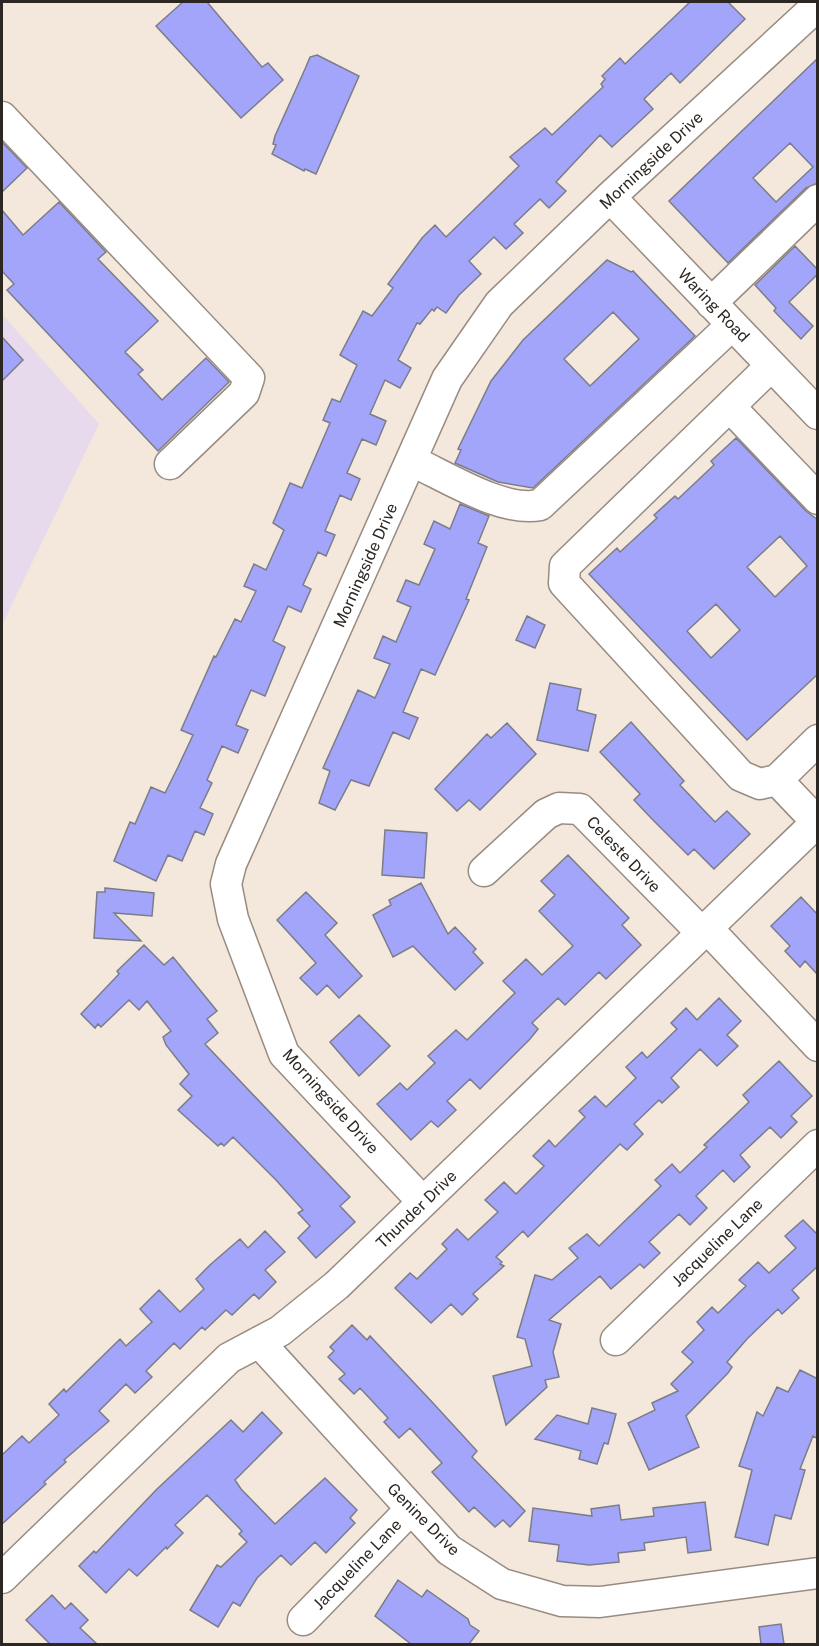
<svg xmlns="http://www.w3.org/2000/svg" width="819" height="1646" font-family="'Public Sans',sans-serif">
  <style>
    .education { fill: #e8daed }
    .building { fill: #a3a5fa; stroke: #7b7c8a; stroke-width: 1.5; fill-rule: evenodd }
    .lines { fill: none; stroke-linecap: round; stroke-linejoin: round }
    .minor-casing { stroke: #988b81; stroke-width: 33 }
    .minor { stroke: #fff; stroke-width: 30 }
    .labels { text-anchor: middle; stroke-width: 4.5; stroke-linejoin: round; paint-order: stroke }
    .street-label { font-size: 16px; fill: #2c2723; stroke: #fff }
  </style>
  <rect width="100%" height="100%" fill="#f4e7db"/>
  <path class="education" d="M2,314L99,424L2,625Z"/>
  <path class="building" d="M183,2H207L262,67L268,63L283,80L241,118L156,26Z
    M690,2H728L745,19L680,83L671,73L644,99L653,109L612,147L600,135L556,182L566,191L549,208L540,199L514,224L523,233L506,249L494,237L469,261L481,274L459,295L446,313L437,307L434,311L432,309L420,324L417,323L398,360L411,368L400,388L385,380L370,414L386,421L376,445L362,439L347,473L360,479L351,500L340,495L325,531L335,535L326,556L318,552L303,585L311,589L301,612L288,606L273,641L285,647L265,696L251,690L236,725L248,730L238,753L222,746L207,780L212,783L200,808L213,814L204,835L195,831L182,861L168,855L156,881L114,861L130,822L135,824L151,787L165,793L178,767L193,735L181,730L214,656L216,657L235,619L241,622L256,591L244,586L254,564L266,570L284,530L273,523L290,483L302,488L330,423L323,420L332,399L340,402L357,365L340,355L363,311L372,316L393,288L388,284L422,238L435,225L446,237L519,166L510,157L545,128L552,135L603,87L601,84L605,79L602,76L620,58L625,64Z
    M317,55L359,76L316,174L305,169L304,171L272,154L276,145L273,144L275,136L305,69L310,57Z
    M818,58V183L806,188L728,263L669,201ZM790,143L813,167L776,202L753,178Z
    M2,142L27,168L2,192Z
    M59,202L106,252L98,259L158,321L125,352L143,370L138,374L162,400L206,358L229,382L158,451L7,290L14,284L2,271V210L23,235Z
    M795,246L818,270V274L789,302L813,326L801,339L774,311L776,308L755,285Z
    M607,260L631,272L633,271L695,336L533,488L498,482L455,463L461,450L458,449L491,381L523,340ZM613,312L639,339L590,386L564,359Z
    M2,337L23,360L2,381Z
    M736,438L806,511L818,520V674L747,740L589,574L617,548L620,552L657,518L654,515L675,496L678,499L714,465L711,461ZM780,536L807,566L775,597L747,567ZM716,604L740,630L711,658L687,631Z
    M460,504L489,516L478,543L487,547L466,599L469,600L435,675L421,669L403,712L418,718L409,739L393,732L369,786L351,780L335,810L319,803L330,771L323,768L358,690L375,698L390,664L374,658L383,636L396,642L411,607L397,601L406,580L419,585L435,549L424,544L434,521L450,529Z
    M527,616L545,625L535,648L516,640Z
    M550,683L581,689L577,710L596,715L588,751L537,740Z
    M631,722L684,781L680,785L715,822L727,811L750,834L714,869L694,849L688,855L652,819L634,800L640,794L600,752Z
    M507,723L536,754L480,810L469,800L457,811L435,789L487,734L491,738Z
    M385,830L427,833L424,878L382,875Z
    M568,855L629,918L622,925L641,945L606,979L599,972L565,1005L558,998L532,1023L538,1029L530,1039L480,1089L470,1079L447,1101L456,1110L438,1127L431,1121L411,1140L377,1104L400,1083L407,1090L435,1063L428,1056L456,1030L467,1040L515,993L503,981L526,959L542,975L573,946L539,911L555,895L541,881Z
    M421,883L448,934L455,927L476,949L473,952L483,963L455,990L413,946L393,957L373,915L391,905L389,900Z
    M105,888L154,893L152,916L114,913L141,941L94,938L97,892H105Z
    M306,892L337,923L325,935L362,976L339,998L327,985L317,995L300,978L316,963L277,920Z
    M801,897L818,915V975L805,961L800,967L785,951L790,946L771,926Z
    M144,945L164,965L173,957L217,1011L207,1019L218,1033L205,1044L350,1197L340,1206L355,1222L316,1258L298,1238L310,1226L298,1213L303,1210L276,1180L233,1137L224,1146L221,1143L218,1146L178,1110L192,1096L180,1084L189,1074L166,1045L163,1037L171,1031L147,1001L139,1010L129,1000L101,1027L98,1024L95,1028L81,1014L119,974L117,971Z
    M719,998L741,1021L727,1035L738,1046L717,1066L700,1049L671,1078L679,1087L662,1103L659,1100L634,1124L643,1134L627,1150L620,1144L528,1237L523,1231L496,1257L502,1262L500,1264L504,1266L473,1294L478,1299L462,1315L451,1304L431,1323L395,1288L410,1273L417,1279L447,1249L442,1244L457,1229L468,1240L498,1212L485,1200L504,1182L516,1194L544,1166L533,1156L549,1140L555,1147L585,1117L579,1111L595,1096L606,1107L636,1078L626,1067L642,1052L647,1058L677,1029L671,1023L686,1008L697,1020Z
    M359,1015L390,1046L359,1076L330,1042Z
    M779,1061L812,1096L791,1116L797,1122L781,1138L770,1127L740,1155L750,1167L734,1182L723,1170L696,1196L707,1208L690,1225L679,1214L649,1242L660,1253L644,1268L640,1264L611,1289L600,1276L549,1320L561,1324L553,1352L559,1377L545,1380L547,1387L506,1425L493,1376L532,1366L525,1339L517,1337L535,1275L552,1280L578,1258L569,1248L587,1234L599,1246L661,1186L655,1180L672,1164L680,1173L707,1147L704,1145L749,1102L743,1095Z
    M803,1220L818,1235V1266L792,1290L799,1298L782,1314L778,1309L747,1339L727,1362L732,1367L728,1373L686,1416L699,1447L649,1470L628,1423L655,1410L652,1403L678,1391L671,1384L693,1362L682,1352L704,1330L697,1322L712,1307L718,1313L746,1286L739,1280L758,1262L769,1273L796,1248L785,1236Z
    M265,1231L285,1252L265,1270L276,1282L259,1299L254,1294L232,1315L226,1310L205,1330L202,1327L180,1349L174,1343L146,1371L152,1377L135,1393L126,1384L99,1411L109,1421L64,1460L66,1462L44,1482L46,1484L2,1524V1455L22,1436L29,1443L59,1415L49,1404L64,1389L66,1392L120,1339L126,1346L152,1322L140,1309L159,1290L180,1312L204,1289L196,1279L211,1264L240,1239L248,1248Z
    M352,1325L367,1340L370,1336L433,1403L477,1451L472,1457L525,1511L510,1527L503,1520L495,1527L474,1507L469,1512L432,1472L442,1463L410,1428L399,1438L384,1422L388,1418L360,1388L354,1394L339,1379L345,1374L328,1357L334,1351L330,1347Z
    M800,1370L818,1379V1439L813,1436L800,1469L805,1470L791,1519L775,1515L768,1545L735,1537L752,1470L739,1466L757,1412L763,1416L777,1387L788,1392Z
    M592,1408L616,1414L608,1444L604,1443L597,1464L579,1459L581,1451L535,1439L557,1415L588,1424Z
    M262,1412L282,1433L235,1480L241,1489L275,1524L325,1478L357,1510L350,1518L355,1523L326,1553L315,1542L291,1565L281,1555L257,1578L240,1606L233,1602L218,1627L190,1610L217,1565L221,1567L247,1542L239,1534L242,1531L207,1495L175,1525L183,1533L167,1549L166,1547L137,1576L129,1569L106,1593L79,1566L94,1551L96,1553L157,1489L231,1420L243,1432Z
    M705,1502L711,1550L688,1553L686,1537L644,1543L645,1550L618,1553L619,1562L589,1565L557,1561L559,1545L529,1541L533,1508L592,1516L591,1509L619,1505L621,1520L654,1516L653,1508Z
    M398,1580L422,1597L427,1590L468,1619L470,1625L479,1631L469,1644H411L375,1616Z
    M52,1595L65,1609L71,1603L88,1620L80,1628L97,1644H50L26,1620Z
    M781,1624L784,1644H761L759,1627Z"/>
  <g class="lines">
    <defs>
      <path id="minor" d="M2,117L249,378L244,393L170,464
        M610,197L818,414
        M711,303L818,200
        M771,366L565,566L564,583L741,776L760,784L777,780L817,822
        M730,407L818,499
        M412,461C447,477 503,513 540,505L732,325
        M777,780L818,740
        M484,871L546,814L559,808L580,809L702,933
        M707,928L818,1046
        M423,1202L284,1054L233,919L226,884L231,864L447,379L499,304L610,197L818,5
        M616,1340L818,1145
        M259,1342L449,1550L502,1584L562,1601L600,1602L818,1573
        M2,1578L229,1358L280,1331L337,1285L818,821
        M303,1620L411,1509"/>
    </defs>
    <use href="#minor" class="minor-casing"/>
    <use href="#minor" class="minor"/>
  </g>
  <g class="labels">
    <g class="street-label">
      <text transform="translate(651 160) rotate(-43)" y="6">Morningside Drive</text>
      <text transform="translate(714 305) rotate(46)" y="6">Waring Road</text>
      <text transform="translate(365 565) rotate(-66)" y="6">Morningside Drive</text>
      <text transform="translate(624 854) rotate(46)" y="6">Celeste Drive</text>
      <text transform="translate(331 1101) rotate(48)" y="6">Morningside Drive</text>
      <text transform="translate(416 1209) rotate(-44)" y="6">Thunder Drive</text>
      <text transform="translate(717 1242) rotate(-44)" y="6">Jacqueline Lane</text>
      <text transform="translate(424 1519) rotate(45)" y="6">Genine Drive</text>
      <text transform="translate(357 1564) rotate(-46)" y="6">Jacqueline Lane</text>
    </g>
  </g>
  <rect width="819" height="1646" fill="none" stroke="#2c2723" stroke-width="6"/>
</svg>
